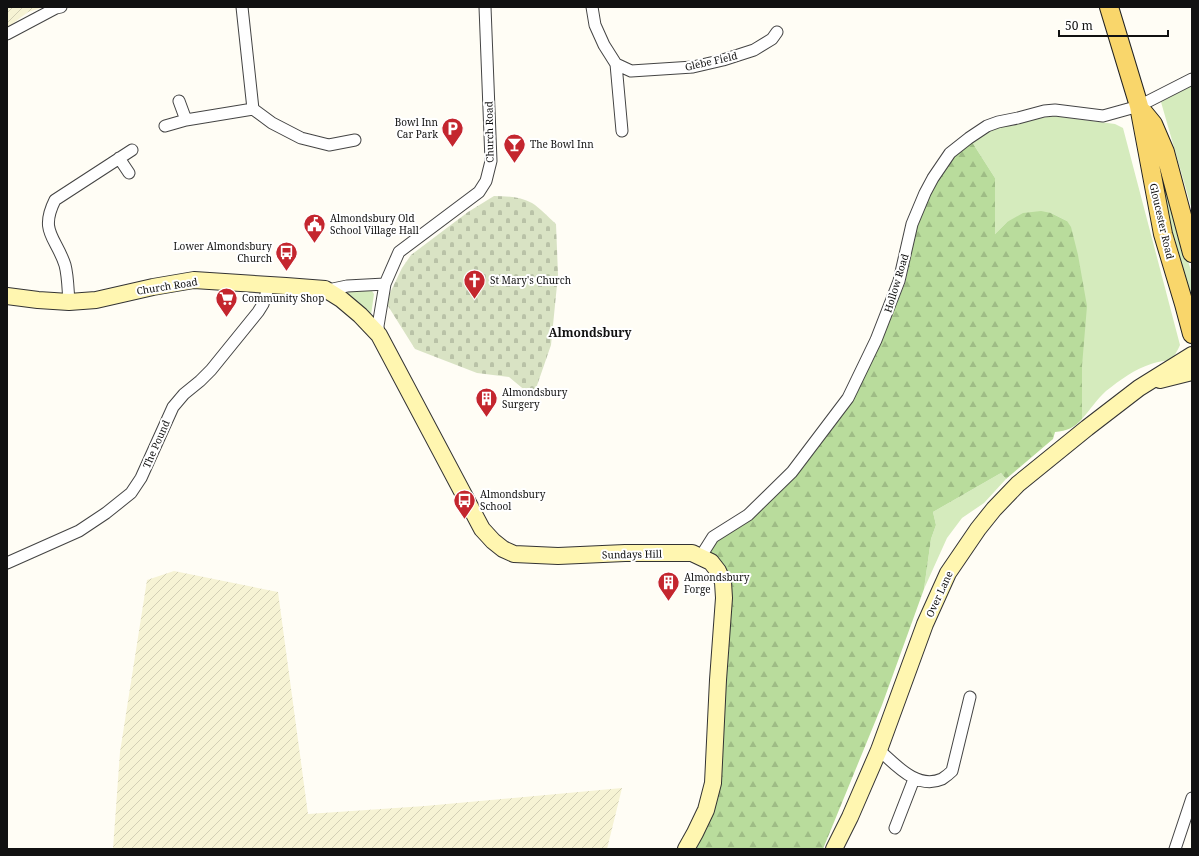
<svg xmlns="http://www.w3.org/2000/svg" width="1199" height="856" font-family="'Noto Serif',serif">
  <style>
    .farmland { fill: url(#farmland-furrows) }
    .grass { fill: #d5ebbd }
    .forest { fill: url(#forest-firs) }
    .cemetery { fill: url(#cemetery-stones) }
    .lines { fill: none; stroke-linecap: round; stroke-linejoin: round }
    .street-casing { stroke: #444; stroke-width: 13 }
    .secondary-casing { stroke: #333; stroke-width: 18 }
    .primary-casing { stroke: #222; stroke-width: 20 }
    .street { stroke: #fff; stroke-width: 11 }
    .secondary { stroke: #fff6b0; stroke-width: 16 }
    .primary { stroke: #f9d66b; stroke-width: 18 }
    .labels { text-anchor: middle; stroke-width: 4; stroke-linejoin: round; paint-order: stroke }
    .street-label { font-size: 10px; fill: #111; stroke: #fff }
    .poi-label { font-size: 10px; fill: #111; stroke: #fff; text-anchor: start }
    .quarter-label { font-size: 12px; font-weight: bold; fill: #111; stroke: #fff }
  </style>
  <defs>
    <pattern id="farmland-furrows" width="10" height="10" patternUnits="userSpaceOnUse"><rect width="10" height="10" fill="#f6f3d4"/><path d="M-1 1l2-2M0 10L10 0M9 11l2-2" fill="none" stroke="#d2cfb5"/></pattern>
    <pattern id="forest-firs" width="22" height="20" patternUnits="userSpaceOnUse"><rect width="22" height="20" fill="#b9dc9c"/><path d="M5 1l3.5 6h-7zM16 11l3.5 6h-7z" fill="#9ebc85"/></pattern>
    <pattern id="cemetery-stones" width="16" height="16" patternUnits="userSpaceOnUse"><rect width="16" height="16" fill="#d9e3c4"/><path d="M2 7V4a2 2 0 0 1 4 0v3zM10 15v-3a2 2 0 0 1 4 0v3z" fill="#b9c2a7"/></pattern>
  </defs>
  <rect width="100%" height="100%" fill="#fffdf5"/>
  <path class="farmland" d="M7,7H44L28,12L7,28Z
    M174,571L278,592L308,814L425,806L622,788L607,849H113L120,752L147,580Z"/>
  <path class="grass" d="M1192,84V210L1161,102Z
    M1054,116L1115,124L1123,128L1180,345C1171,365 1169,358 1151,364C1135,369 1120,380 1106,391C1097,399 1090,410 1082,419V366L1067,221L1051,213L1007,222L995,234V178L972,142L984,132L999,125L1012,126L1028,120Z
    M1155,152L1192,274V314L1176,260Z
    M369,290L372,291L374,294L371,315L369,318L346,294L348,291Z
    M1001,473L1006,479L984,503L962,518L947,538L924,589L931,539L936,525L933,512Z"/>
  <path class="forest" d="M972,142L995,178V234L1007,222L1023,213L1041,211L1051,213L1067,221L1071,227L1078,255L1087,306L1082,366V419C1074,428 1067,431 1055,432L1053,439L1006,479L1001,473L933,512L936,525L931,539L924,589L882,705L823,849H688L707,813L726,598L704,555L714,540L795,475L852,401L881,342L905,283L917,228L929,196L936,180L954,157Z"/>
  <path class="cemetery" d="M494,196C507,196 521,197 532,203C540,208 548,217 556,224L558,275L551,345L533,397L509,377L477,373L415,349L388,306V297L402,268L411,255L468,212Z"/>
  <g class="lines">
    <defs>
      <path id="street" d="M242,7L253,109L272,123L301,138L329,145L355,140
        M592,7L595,25L604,45L616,64L622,131
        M7,34L56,8L61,7
        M616,64L631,71L693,67L723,60L754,50L772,39L777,32
        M179,101L186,120
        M165,126L186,120L253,109
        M119,158L129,173
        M328,290L347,286L385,284
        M69,302C68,291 68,276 65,265C56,237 39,232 55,200L132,150
        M379,335L378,326L385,284L399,252L479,192L486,181L491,161L485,7
        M701,556L713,537L748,515L792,472L848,398L876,340L899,281L912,224L925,193L933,178L950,153L969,138L987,126L998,122L1018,118L1044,111L1055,110L1103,116L1139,106L1192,79
        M7,563L79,531L106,513L131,493L141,478L173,407L184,394L200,381L211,370L258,312L263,304L269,285
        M879,750C896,765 917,790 942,779C945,777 949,774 952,771L970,697
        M895,828L914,779
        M1175,849L1192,798"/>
      <path id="secondary" d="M7,296L38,300L69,302L96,300L153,287L194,280L286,286L325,289L341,299L360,315L379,335L482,529L493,541L503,549L514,554L558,556L625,553H692L711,562L718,571L723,582L724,598L718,680L713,783L706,810L695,833L686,849
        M1160,380L1192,372
        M834,849L850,817L879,750L925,624L948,573L978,529L994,509L1018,484L1087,428L1139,388L1192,355"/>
      <path id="primary" d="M1109,7L1139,106L1163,234L1184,304L1192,334
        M1144,113L1153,124L1165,152L1192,253"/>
    </defs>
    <use href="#street" class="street-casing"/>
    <use href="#secondary" class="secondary-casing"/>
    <use href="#primary" class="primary-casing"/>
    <use href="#street" class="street"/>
    <use href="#secondary" class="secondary"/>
    <use href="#primary" class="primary"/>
  </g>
  <defs>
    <symbol id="parking-pin" viewBox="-11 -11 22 30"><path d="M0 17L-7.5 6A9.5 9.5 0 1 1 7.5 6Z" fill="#c4262e" stroke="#fff"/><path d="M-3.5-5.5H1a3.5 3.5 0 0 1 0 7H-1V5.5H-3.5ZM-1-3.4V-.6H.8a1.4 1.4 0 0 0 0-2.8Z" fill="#fff"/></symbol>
    <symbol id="bar-pin" viewBox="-11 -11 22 30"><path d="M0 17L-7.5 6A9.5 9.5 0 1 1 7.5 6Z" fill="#c4262e" stroke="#fff"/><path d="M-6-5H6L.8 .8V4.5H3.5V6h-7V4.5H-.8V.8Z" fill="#fff"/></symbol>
    <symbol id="civic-pin" viewBox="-11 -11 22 30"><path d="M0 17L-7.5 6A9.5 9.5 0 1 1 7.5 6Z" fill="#c4262e" stroke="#fff"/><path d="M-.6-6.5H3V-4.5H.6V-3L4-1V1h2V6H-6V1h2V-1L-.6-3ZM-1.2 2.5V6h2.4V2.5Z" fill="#fff"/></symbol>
    <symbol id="bus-pin" viewBox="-11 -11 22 30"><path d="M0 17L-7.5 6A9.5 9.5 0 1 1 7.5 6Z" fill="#c4262e" stroke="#fff"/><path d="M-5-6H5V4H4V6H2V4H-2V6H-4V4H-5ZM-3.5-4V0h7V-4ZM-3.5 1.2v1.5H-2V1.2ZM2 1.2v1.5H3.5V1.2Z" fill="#fff"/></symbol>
    <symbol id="church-pin" viewBox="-11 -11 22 30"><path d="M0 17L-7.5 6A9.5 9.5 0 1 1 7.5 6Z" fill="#c4262e" stroke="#fff"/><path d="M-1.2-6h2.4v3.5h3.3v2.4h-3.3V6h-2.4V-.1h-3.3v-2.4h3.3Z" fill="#fff"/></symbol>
    <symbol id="supermarket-pin" viewBox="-11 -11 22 30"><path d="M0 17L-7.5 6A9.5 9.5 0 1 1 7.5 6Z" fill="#c4262e" stroke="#fff"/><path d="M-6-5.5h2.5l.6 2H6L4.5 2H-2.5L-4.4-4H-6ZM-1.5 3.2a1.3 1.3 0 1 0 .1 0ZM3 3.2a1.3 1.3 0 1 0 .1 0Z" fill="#fff"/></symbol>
    <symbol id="building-pin" viewBox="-11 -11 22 30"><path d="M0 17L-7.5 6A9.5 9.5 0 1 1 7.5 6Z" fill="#c4262e" stroke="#fff"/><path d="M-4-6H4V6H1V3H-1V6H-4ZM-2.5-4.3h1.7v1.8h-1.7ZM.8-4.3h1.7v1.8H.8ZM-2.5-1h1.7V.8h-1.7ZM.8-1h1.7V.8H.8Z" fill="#fff"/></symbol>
  </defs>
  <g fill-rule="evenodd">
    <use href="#parking-pin" x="440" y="116" width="25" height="34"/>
    <use href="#bar-pin" x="502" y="132" width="25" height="34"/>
    <use href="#civic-pin" x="302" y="212" width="25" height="34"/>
    <use href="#bus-pin" x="274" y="240" width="25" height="34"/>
    <use href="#church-pin" x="462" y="268" width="25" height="34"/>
    <use href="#supermarket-pin" x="214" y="286" width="25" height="34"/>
    <use href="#building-pin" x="474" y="386" width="25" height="34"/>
    <use href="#bus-pin" x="452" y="488" width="25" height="34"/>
    <use href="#building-pin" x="656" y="570" width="25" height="34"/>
  </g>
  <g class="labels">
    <g class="street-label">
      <text transform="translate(711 61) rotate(-13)" y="4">Glebe Field</text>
      <text transform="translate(489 132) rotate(-91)" y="4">Church Road</text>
      <text transform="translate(1162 221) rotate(77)" y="4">Gloucester Road</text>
      <text transform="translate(896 283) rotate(-73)" y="4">Hollow Road</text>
      <text transform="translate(167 286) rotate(-9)" y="4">Church Road</text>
      <text transform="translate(156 444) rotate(-66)" y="4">The Pound</text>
      <text transform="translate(632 554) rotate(-1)" y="4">Sundays Hill</text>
      <text transform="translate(939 594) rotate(-65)" y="4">Over Lane</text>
    </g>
    <g class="poi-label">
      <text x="438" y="126" text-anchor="end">Bowl Inn<tspan x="438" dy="12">Car Park</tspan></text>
      <text x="530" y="148">The Bowl Inn</text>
      <text x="330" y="222">Almondsbury Old<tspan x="330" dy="12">School Village Hall</tspan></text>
      <text x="272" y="250" text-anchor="end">Lower Almondsbury<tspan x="272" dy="12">Church</tspan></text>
      <text x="490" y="284">St Mary's Church</text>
      <text x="242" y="302">Community Shop</text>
      <text x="502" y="396">Almondsbury<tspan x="502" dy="12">Surgery</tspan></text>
      <text x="480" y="498">Almondsbury<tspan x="480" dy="12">School</tspan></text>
      <text x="684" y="581">Almondsbury<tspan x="684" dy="12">Forge</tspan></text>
    </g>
    <g class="quarter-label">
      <text x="590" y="337">Almondsbury</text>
    </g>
  </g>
  <rect width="1199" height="856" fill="none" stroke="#111111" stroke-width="16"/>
  <path d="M1059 30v6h109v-6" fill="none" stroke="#111111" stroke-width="2"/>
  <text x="1065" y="30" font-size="12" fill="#111111" stroke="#ffffff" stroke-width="3" paint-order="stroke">50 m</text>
</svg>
